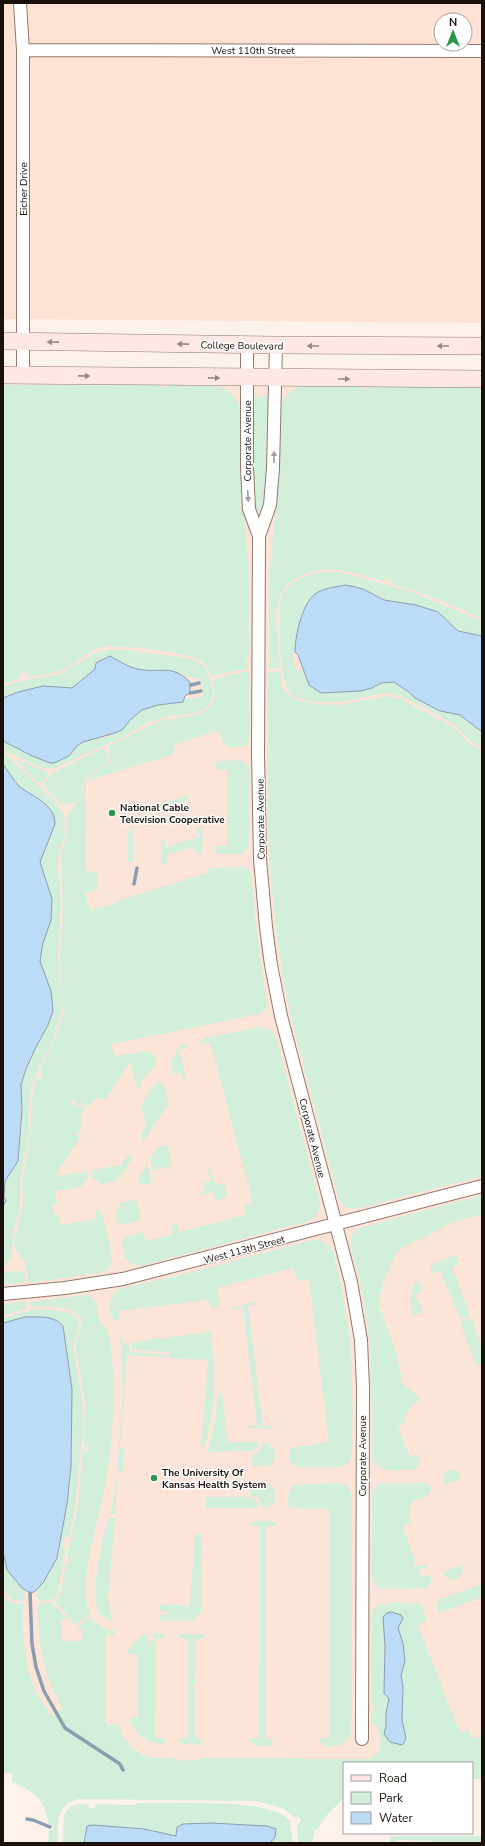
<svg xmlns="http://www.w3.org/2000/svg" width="485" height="1846" font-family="'Nunito Sans',sans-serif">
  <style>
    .commercial { fill: #fce4d9 }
    .built { fill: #fee2d3; fill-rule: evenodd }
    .green { fill: #d1efda; fill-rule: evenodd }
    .water { fill: #bcdbf7; stroke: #8b9eb0 }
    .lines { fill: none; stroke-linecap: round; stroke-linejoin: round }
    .stream { stroke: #8b9eb0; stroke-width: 3.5 }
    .minor-casing { stroke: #92786b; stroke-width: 14 }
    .secondary-casing { stroke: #92786b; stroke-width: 18 }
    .minor { stroke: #fff; stroke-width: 12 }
    .secondary { stroke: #fde8e6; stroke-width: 17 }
    .oneway { fill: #978784 }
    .oneway2 { fill: #a39f9e }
    .poi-dot { fill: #2b954c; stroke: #fff; stroke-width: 1.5 }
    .labels { text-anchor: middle; stroke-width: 3; stroke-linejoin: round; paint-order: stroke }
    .street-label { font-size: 10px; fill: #1a100c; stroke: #fff }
    .poi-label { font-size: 10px; font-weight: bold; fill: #1a100c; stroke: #fff; text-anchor: start }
  </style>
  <rect width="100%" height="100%" fill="#fdf1eb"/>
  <path class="commercial" d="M3,375L482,379V1765L472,1763L3,1760Z"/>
  <path class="built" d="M3,3H482V323L3,319ZM441,20H465V44H441Z"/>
  <path class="green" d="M3,385H160L163,388L171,385L218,386L230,391L238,402L240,412L241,486L249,568V654L246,662L248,663L249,668L212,676C208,671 207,664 200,660C186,652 113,643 98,648C87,653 77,662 67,668C55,674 41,675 28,677L27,672L19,674V679L3,684Z
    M300,386H364V389L373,386H482V618L424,594L392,584L393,581L385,578L384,581C354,573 323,560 295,579C289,583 281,589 279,597C273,613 279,650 280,668H268L269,663L271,662L269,654V578L279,472L280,411L285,396Z
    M254,394L256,397H263L266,394L267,397L266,467L263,507L260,511H258L256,507L253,466Z
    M321,572H339L409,591L482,621V636L458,631L438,612L416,605L384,600L363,589L346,585L330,588L316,594L306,607L296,637L295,652L292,656L297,671L302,670L309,685L321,693L361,691L372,688L381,683L394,682L409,692L415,698L440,711L460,715L482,732V747L469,740L460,730L453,724C439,716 407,697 393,694C378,692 360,699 345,701C329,703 306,704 292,695C279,686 279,619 280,603C282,584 305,575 321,572Z
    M116,649L194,659L206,668L213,690V698L206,708L198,713L169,716L149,722L121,738L53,769L40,767L9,753L3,748V741L41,758L73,752C82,735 102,742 116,733C122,729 126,723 131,718C145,706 165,701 183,702L184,699H194L203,696L202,683L199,679L165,670H140L130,667L110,656L103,660H100L95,665V669L72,688L43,686L10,694L3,698V687L25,680L60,674L97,652Z
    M280,671L282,685L286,693L299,701L316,704L338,705L390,696L401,699L451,726L457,730L468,743L482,750V1176L357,1209L347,1208L339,1200L295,1033L284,983L277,937L271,882L268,832V672Z
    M243,672H249V740L245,747H228L223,742L219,730L176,744L173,748L174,754L86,781L85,871L97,872V890L85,893L90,910L107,905L109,907L117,901L210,872L208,870L209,868L246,867L251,873L256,924L267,1006L265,1010L259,1014L113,1044L111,1047L112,1051H114L115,1056L148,1051C154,1053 158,1058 156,1065L139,1084L141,1087L138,1091L130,1062L105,1100L102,1098L94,1100L89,1107L82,1103L80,1106L72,1099L70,1102L80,1108L82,1105L86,1107L81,1114L82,1127L77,1136L80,1138L55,1176L84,1172L87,1173L88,1178L81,1187L55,1191L57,1204L52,1207L56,1216H59L61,1225L96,1219L95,1211L96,1209L100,1210C104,1218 114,1257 111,1265C108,1271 103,1272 98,1273L29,1283L25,1263L16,1250L14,1241L23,1207V1179L30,1140L32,1098L37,1078H40L42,1074L40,1071L55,1039L63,1015L60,957L63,914L61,854L67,836V817L75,805L82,800L84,780L108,764L110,759L108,746L159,721L201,714L211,705L215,699L213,679Z
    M104,748L108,756L107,763L83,779L81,798L77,802L61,805L54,796L45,788L44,784L52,773Z
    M3,751L55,802L64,815L66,823L65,837L59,851L58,867L61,904L58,953L62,1009L53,1041L39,1068L31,1090L29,1109V1138L21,1173L20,1211L13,1233L12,1257L3,1268V1206L5,1203V1181L12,1168L17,1164L20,1142L21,1085L35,1049L44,1034L52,1017L53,1006L51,991L40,961L43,943L51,920L52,899L40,862L55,824L51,811L43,802L20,787L12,778L3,764Z
    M18,760L47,772L48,775L42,783H39L17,762Z
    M219,761C229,761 245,757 249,768V846L243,854H218L215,851L216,846H227V770L216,769V763Z
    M187,795V801L143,814L145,810L153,809L154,806Z
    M132,827H133V862H128V834Z
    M199,827L203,832L202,854L197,855L193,847L166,855L168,865L162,864L161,862V839H164L166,847L198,837L196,829Z
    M261,1027L271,1030L276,1037L320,1203C319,1213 316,1219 306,1222C260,1234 214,1247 167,1259C158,1261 144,1267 135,1265C124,1262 124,1251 122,1243L125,1237L143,1232L146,1241L173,1234L171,1226L174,1223L177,1224L180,1232L245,1215L243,1206L253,1203L210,1042L201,1044L199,1043L204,1038Z
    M184,1043L187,1044L188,1047L179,1050L187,1080L184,1081L182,1073L173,1074L170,1062L180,1045Z
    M158,1082L164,1085L169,1103L143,1142L141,1135L146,1127L141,1105L154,1084Z
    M168,1145L172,1166L153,1171L150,1159L157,1148Z
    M134,1156L117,1181L101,1184L92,1177V1170L121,1165L127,1157Z
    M147,1164L152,1183L141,1185L138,1178Z
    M211,1169L215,1185L224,1184L227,1194L223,1199L216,1200L213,1192L198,1196L197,1194L204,1192L203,1183L211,1181L208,1170Z
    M482,1195V1214L453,1222L428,1236L401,1248L395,1255L383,1284L379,1298L380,1307L396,1352L403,1383L421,1400C409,1405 407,1410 405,1422L398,1426L409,1456L418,1454L420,1464L415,1469C401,1470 376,1475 372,1457L370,1345L362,1290L350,1244C350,1235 355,1229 364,1227Z
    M134,1200L137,1201L139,1208H142V1210L139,1211L140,1220L123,1225L118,1224L115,1214L121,1203Z
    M312,1240C318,1240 324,1240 328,1245C335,1251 336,1265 338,1273C354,1335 353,1393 352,1455L349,1463L341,1467H296C290,1463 289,1458 289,1450L291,1448L329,1442L309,1280L298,1281L293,1268L217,1288L220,1303L217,1307L213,1309L210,1307L208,1300L119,1311V1321L114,1320C107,1310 108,1294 119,1289L188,1273Z
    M453,1256L457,1257L459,1264L452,1267L470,1314L469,1316L460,1319L440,1271L433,1274L430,1269L433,1264Z
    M21,1271L25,1274V1283L3,1284V1272Z
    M418,1280L423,1291L415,1295L423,1312L415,1315L412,1313C410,1302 410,1292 415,1281Z
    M85,1295C99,1296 96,1311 100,1321C102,1326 107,1328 108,1333C119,1378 112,1456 102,1502C95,1535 78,1582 90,1615L75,1625L71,1619H68C66,1610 58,1609 55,1601L61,1593L66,1563H68L69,1560L67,1557L78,1505L82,1454L83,1451H88V1446H84L85,1400L75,1345L82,1320C75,1304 45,1307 31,1307L30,1302Z
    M26,1301L27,1306L26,1309L3,1315V1304Z
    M254,1302H257V1304L248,1306L263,1427L272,1426V1429L248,1428L250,1426L257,1425L243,1308L235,1310L233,1308Z
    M31,1310C44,1309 66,1309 77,1317L79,1324L73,1344L82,1399L83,1433L74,1515L69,1537H64L63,1547L66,1548L58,1592L55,1598L49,1600L38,1601L37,1589L43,1583L59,1553L62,1529L66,1515L71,1466L72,1389L64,1329L54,1319L25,1317L3,1323V1318Z
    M469,1318L472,1319L482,1346V1364L478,1366L476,1365L460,1323Z
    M211,1332C215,1372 217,1408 204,1447H201L208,1360L169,1358V1352L134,1350L132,1349V1342Z
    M120,1334L122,1336L121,1340H123V1343H129L130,1352L166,1355V1357L127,1355L120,1448L125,1449L123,1471H118L115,1514H110L116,1487L123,1390Z
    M218,1394H222L228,1442H258L259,1446L255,1451L208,1452L216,1414Z
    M264,1442C278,1445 280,1461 267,1467L262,1465V1467L252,1466L251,1455L259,1452Z
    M454,1470L460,1474L461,1479L444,1485C441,1476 444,1470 454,1470Z
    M254,1483H261L262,1485L267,1483L274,1488L276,1498L273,1505L264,1508L259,1498L250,1495L251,1485Z
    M341,1483L349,1488L352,1496V1717L351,1722L349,1723C350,1727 352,1729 351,1734C348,1746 325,1752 319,1741L321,1739L329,1738L330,1509L290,1508L288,1505V1495L291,1488L294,1485Z
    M384,1483H404V1486H406V1483H426L431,1487V1491C421,1507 407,1489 410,1523L403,1527L416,1564L414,1565V1567L425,1564L427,1565L426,1568L419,1570L421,1577L428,1575L431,1577V1584L426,1588L382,1589L376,1587L372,1580V1494L376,1485Z
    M206,1495L208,1497H250L257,1501L259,1504L258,1508H206Z
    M109,1518H115L108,1599L113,1622C109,1620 103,1618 100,1614C89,1596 102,1537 109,1518Z
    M251,1521H273L276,1523L274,1526L265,1527V1739H272L274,1741L269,1746H255L249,1741L251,1739L259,1738L260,1527L251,1526Z
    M195,1534H201V1613L195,1618L194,1621H159V1614L167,1615V1612L159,1611V1604L190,1606Z
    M3,1551L7,1570L25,1590L23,1601L12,1600L3,1589Z
    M460,1565L463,1572L460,1577L454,1580L447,1579L444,1573L445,1571Z
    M482,1584V1597L439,1613L436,1605L440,1599Z
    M3,1595L10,1603L23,1604C22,1633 24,1668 38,1695C42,1702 47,1709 52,1716L63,1709C42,1670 38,1647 38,1604L52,1602C56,1609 63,1612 66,1619H61L62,1641H82L83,1631L77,1627L91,1617C96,1626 107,1630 116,1631L114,1635H106V1725L119,1724C123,1743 136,1755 155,1758C160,1758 166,1757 171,1758C181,1760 192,1763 201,1758L365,1759C385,1758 385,1729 370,1721L372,1712L374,1711L373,1705L371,1702L372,1612C375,1605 380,1603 387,1604V1606L392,1603H419L422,1606L427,1621L418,1625L460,1733L469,1730L473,1739L482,1735V1779H472V1763H344V1798L326,1816L317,1830L315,1829L312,1843H298L297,1825L301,1821L299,1817H294L284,1809L257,1801L79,1799C55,1804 58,1823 58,1843H48L49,1830H53V1826H49C45,1800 36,1792 12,1782V1773H3ZM397,1613L403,1618L398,1628L403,1643L405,1661L401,1675L403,1687L402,1720L406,1738L404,1743L402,1745L385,1732L386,1726V1712L389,1699L386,1698L383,1675L385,1671L383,1617Z
    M150,1633V1635H148V1641H154V1635H152V1633L164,1634L165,1636L164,1639H156L155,1738L165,1739L166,1742L164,1744C147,1744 135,1735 130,1720L131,1718L138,1717V1655L129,1654L128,1650L139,1637Z
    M179,1634H203L205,1636L203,1639H196L195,1684H194V1688H195V1738L204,1739L200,1745L183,1744L178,1741L180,1738H188V1639L179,1638Z
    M140,1803C171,1804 273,1797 290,1821L293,1843H270L176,1836L144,1829L93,1825L83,1838L84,1843H63L64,1815L69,1807L73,1805L88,1804L89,1808H94L96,1804L132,1805Z
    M395,1836H482V1843L397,1840L396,1843H390V1837Z"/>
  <path class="water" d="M346,585L363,589L384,600L416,605L438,612L458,631L482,636V732L460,715L440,711L415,698L409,692L394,682L381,683L372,688L361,691L321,693L309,685L298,655L295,652C295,636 302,604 315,594C323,588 336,587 346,585Z
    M110,656C120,661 127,667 138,669C160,674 171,663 190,682V693L185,696L183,702L158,705L142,710L131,719L122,730L115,733L83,742L78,745L69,756L54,763H50L32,756L3,741V698L18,692L43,686L72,688L95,669L96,663Z
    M3,764C8,771 13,780 20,787C33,797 55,804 55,824L40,862L52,899L51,920L43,943L40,961L51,991L53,1011L48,1025L35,1049L26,1069L21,1085L22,1110L18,1161L5,1181L4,1197L6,1201L3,1206Z
    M25,1317C38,1317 54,1315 63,1326L72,1389L71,1466L67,1504L57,1558L43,1583L34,1592L30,1593L22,1588L7,1570L3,1551V1323Z
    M391,1612L401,1615L403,1618L398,1628L403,1643L405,1661L401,1675L403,1687L402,1720L406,1738L404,1743L402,1745L390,1742L384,1734L386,1726V1712L389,1699L384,1693L385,1646L383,1617L387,1613Z
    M211,1823L267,1826L276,1829L275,1837L270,1843H84L87,1826L93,1825L144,1829L176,1836L177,1827L183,1824Z"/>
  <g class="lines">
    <path class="stream" d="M191,685L199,683
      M190,693L201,691
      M134,884L137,868
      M30,1593L32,1644L36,1667L44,1691L65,1728L120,1764L123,1770
      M27,1819L33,1820L50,1827"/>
    <defs>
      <path id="minor" d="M20,3L23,50V375
        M23,50L482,51
        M247,345V468L249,509L259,536
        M276,345L273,468L270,505L259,536L258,754L260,859L266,927L271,965L281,1016L351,1282L361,1340L363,1388L362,1739
        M3,1294L65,1288L123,1279L482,1186"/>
      <path id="secondary" d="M3,341L276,345L482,346
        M3,375L482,379"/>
    </defs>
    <use href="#minor" class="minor-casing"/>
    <use href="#secondary" class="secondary-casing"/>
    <use href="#minor" class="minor"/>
    <use href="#secondary" class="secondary"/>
  </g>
  <defs><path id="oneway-solid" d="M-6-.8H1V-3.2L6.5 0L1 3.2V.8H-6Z"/></defs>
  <g class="oneway">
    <use href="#oneway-solid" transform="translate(53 342) rotate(-179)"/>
    <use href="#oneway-solid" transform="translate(183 344) rotate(-179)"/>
    <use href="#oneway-solid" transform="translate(313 346) rotate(-180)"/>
    <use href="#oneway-solid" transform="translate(443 346) rotate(-180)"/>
    <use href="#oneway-solid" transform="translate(84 376) rotate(1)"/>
    <use href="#oneway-solid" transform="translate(214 378) rotate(1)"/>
    <use href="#oneway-solid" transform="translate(344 379)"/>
  </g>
  <g class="oneway2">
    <use href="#oneway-solid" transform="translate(274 457) rotate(-89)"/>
    <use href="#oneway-solid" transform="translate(248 496) rotate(87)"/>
  </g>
  <g class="poi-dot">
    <circle cx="112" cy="813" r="4"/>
    <circle cx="154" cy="1478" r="4"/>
  </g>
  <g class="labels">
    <g class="street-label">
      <text x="253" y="54">West 110th Street</text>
      <text transform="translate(23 189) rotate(-90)" y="4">Eicher Drive</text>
      <text transform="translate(242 345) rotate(1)" y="4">College Boulevard</text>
      <text transform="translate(247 441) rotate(-90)" y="4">Corporate Avenue</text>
      <text transform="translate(260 819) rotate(-91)" y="4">Corporate Avenue</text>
      <text transform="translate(313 1138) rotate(76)" y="4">Corporate Avenue</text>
      <text transform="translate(244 1249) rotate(-15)" y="4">West 113th Street</text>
      <text transform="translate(362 1456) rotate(-90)" y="4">Corporate Avenue</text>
    </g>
    <g class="poi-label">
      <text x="120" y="811">National Cable<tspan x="120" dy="12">Television Cooperative</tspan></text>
      <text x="162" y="1476">The University Of<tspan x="162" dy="12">Kansas Health System</tspan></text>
    </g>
  </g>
  <rect width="485" height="1846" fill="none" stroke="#1a100c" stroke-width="8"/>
  <rect x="343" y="1762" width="130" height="72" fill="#ffffff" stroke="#a39f9e"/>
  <rect x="351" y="1775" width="20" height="6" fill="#fde8e6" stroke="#a39f9e"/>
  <text x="379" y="1782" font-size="12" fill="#1a100c">Road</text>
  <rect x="351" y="1792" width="20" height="12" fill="#d1efda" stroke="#a39f9e"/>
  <text x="379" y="1802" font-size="12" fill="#1a100c">Park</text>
  <rect x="351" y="1812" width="20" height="12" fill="#bcdbf7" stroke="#a39f9e"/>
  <text x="379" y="1822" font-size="12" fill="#1a100c">Water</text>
  <g transform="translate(453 32)"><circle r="19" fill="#ffffff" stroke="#a39f9e"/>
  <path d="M0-3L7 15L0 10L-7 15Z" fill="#2b954c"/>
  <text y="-6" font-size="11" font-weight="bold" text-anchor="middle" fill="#1a100c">N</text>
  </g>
</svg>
